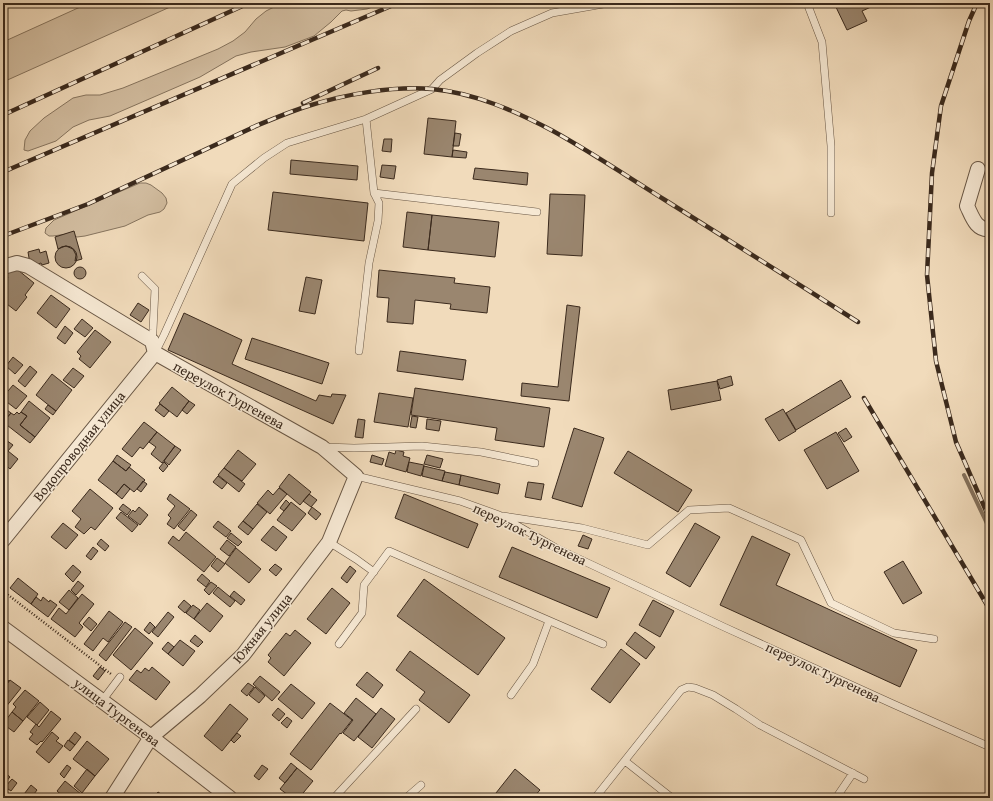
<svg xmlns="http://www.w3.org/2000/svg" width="993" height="801" font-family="'Gentium Book Plus',serif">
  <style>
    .green { fill: #d2bda0; stroke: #86745e }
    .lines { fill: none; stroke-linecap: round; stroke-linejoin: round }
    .stream { stroke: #83705b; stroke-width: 4 }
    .building { fill: #9a866f; stroke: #3b2a1d }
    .lane-casing { stroke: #685644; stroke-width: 8 }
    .street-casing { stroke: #685644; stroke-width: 16 }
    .path { stroke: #3b2a1d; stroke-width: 2.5; stroke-dasharray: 1 2; stroke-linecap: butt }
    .lane { stroke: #f6e8d3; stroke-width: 7 }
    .street { stroke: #f6e8d3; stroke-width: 14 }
    .rail-casing { stroke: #3b2a1d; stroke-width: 4.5 }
    .rail { stroke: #f6e8d3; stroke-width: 3; stroke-dasharray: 9; stroke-linecap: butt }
    .labels { text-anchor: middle; stroke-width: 3; stroke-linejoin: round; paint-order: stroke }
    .street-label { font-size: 14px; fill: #3b2a1d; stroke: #f6e8d3 }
  </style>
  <rect width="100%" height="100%" fill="#f1dbbb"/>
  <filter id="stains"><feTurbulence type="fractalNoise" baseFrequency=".005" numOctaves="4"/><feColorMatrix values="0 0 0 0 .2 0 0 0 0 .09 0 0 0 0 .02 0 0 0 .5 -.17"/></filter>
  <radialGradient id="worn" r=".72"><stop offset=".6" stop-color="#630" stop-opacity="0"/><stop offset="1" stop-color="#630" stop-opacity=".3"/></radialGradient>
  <path class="green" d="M89,3H179L3,82V42Z
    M282,3H383L367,9L351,11L346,10L342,11L331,22L314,36L285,47L251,52L236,56L200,77L110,116L89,120L73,127L56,141L28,151L24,150L25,140L30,131L44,118L73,98L86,95H100L123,88L218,49L233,41L245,32L256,19L266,11Z
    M140,183H146L151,185L162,193L166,198L167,203L164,209L160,212L148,215L125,226L85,236L77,237L67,234L53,236H49L45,233L46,228L54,220Z"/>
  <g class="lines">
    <path class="stream" d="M964,475L990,530"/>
  </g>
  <path class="building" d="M834,3H880L862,11L867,21L847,30Z
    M428,118L456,121L452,157L424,154Z
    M455,133L461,134L459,146H453Z
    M384,139H392L391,152L382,151Z
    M453,150L467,152L466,158L452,157Z
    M291,160L358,166L357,180L290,174Z
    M382,165L396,166L394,179L380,177Z
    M475,168L528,173L527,185L473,179Z
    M273,192L368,203L364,241L268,230Z
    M550,194L585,195L582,256L547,254Z
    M407,212L432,215L428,250L403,247Z
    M432,215L499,222L495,257L428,250Z
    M74,231L82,259L75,261L76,255L73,249L66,246L63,247L58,249L55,237Z
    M55 257a11 11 0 1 1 22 0a11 11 0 1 1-22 0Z
    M39,249L40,253L46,251L49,263L42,265L41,263L35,265L30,264L28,252Z
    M13,266L34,283L25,295L27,297L16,311L3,301V280L5,282L8,277L6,275Z
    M74 273a6 6 0 1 1 12 0a6 6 0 1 1-12 0Z
    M379,270L455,278L454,283L490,287L487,313L450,309L451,304L415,300L413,324L387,322L389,298L377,297Z
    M306,277L322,280L315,314L299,311Z
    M51,295L70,309L56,328L37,313Z
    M138,303L149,310L141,322L130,315Z
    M567,305L580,307L569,401L521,396L522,383L558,387Z
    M184,313L242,340L232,364L316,401L319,395L331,397L332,394L346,395L333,424L168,350Z
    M82,319L93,328L85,337L74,329Z
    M65,326L73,333L65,344L57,338Z
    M95,330L111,342L90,368L79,359L81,356L77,352Z
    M252,338L329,363L322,384L245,359Z
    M400,351L466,360L463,380L397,371Z
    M13,357L23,365L15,374L6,366Z
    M30,366L37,372L25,387L18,381Z
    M73,368L84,376L74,388L63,380Z
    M52,374L72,390L56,411L36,395Z
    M731,376L733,385L720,389L717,380Z
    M841,380L851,397L796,430L786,413Z
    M717,381L721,400L671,410L668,390Z
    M13,385L27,396L16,409L3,399V397Z
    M172,387L189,401L177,417L159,403Z
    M415,388L550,408L544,447L495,440L497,428L411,415Z
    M379,393L413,398L408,427L374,422Z
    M29,401L50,418L35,437L20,425L27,416L21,412Z
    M189,401L195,405L187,414L182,410Z
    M160,404L169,411L164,417L155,410Z
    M48,405L56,411L53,415L45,409Z
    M3,407L11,413L3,422Z
    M783,409L796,431L779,441L765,419Z
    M17,412L19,414L21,412L27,416L20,425L35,437L30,443L3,422L11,413L14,415Z
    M412,416L418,417L416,428L410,427Z
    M358,419L365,420L363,438L355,437Z
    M427,419L441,421L439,431L426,429Z
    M144,422L157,432L143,449L140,447L132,457L122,449Z
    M574,428L604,438L582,507L552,498Z
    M846,428L852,437L844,442L838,433Z
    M157,432L175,446L162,463L151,454L156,447L149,442Z
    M836,432L859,471L827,489L804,450Z
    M3,438L13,445L8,451L18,459L10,469L3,463Z
    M175,446L181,450L169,465L164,461Z
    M238,450L256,464L242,481L224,468Z
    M396,450L404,452L403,456L410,458L406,472L385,466L389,452L395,454Z
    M628,451L692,490L678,512L614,473Z
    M117,455L131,465L126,471L113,461Z
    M372,455L384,459L382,465L370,462Z
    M427,455L443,459L440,468L424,464Z
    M113,461L126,471L129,467L145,480L134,492L124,484L116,494L98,480Z
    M164,462L168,466L163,472L159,468Z
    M409,462L424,465L421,476L407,472Z
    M424,466L445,471L442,481L422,476Z
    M224,468L245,484L239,492L218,475Z
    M445,472L461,475L459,485L442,481Z
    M289,474L311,492L300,505L279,487Z
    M461,475L500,484L498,494L459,485Z
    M218,476L227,483L222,489L213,482Z
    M143,481L147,484L141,492L137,489Z
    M528,482L544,484L541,500L525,497Z
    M124,484L130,489L122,499L116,494Z
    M279,488L287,494L270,514L257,503L268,490L273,495Z
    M90,489L113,508L95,530L91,527L84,534L75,527L81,519L72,511Z
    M170,494L190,509L174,529L167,524L171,518L168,515L175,506L167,499Z
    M309,494L317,500L311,507L303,501Z
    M404,494L478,524L468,548L395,518Z
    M286,500L290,504L284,511L280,508Z
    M291,502L306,514L292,531L277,520Z
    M123,504L131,510L127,515L119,509Z
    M257,504L267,512L253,529L243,521Z
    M139,507L148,515L140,525L128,516L133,510L135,512Z
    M312,507L321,514L316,520L308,513Z
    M191,510L197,515L184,531L178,526Z
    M121,512L138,525L132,532L116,518Z
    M218,521L231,531L226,537L213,527Z
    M243,521L253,529L248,535L238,527Z
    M63,523L78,535L66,549L51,537Z
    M695,523L720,537L690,587L666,573Z
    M273,526L287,537L276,551L261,540Z
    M186,532L216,557L204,572L168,543L173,536L179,541Z
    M231,533L242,542L238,546L227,538Z
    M583,535L592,539L588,549L578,546Z
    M752,536L790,554L776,585L917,650L900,687L720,605Z
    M101,539L109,546L105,551L97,544Z
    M227,540L236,547L229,556L220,549Z
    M93,547L98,551L91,560L86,556Z
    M512,547L610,588L597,618L499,577Z
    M236,548L261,569L249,583L225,563Z
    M217,558L225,564L218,572L211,566Z
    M903,561L922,593L903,604L884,572Z
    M275,564L282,569L276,576L269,570Z
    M73,565L81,572L73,582L65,574Z
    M350,566L356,571L347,583L341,578Z
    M202,574L210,581L206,587L197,580Z
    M18,578L38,594L31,604L10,588Z
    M424,579L505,638L478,675L397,616Z
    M78,581L84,586L76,595L71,590Z
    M211,582L217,586L209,595L204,590Z
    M218,587L235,601L230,607L213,593Z
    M332,588L350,603L326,634L307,619Z
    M69,590L78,598L69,610L59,602Z
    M234,591L245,600L241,605L230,596Z
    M82,594L94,604L79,623L83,627L75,637L51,619L59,608L66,614Z
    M36,597L41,601L43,597L49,602L50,600L57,605L48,617L31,604Z
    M184,600L191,606L185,613L178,607Z
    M653,600L674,611L660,637L639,625Z
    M207,603L223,616L210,632L194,619Z
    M193,605L200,610L194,619L186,613Z
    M109,611L123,622L108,642L103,638L93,651L84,644Z
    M168,612L174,617L158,637L152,632Z
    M89,617L97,624L91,631L83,624Z
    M125,622L132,627L106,661L99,655Z
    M150,622L155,627L149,634L144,630Z
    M135,628L153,643L131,670L113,655Z
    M295,630L311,643L284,676L268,662L271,658L268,655L286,633L290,636Z
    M635,632L655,647L646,659L626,644Z
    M195,635L203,642L198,647L190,641Z
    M180,640L195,651L183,666L168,654Z
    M168,642L174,647L168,654L162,649Z
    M621,649L640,664L610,703L591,689Z
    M410,651L470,695L449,723L419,700L425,692L396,670Z
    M100,667L105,671L98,680L93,676Z
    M152,667L170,682L156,700L129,680L137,670L141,673L145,668L149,671Z
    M367,672L383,685L373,698L356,685Z
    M3,676L9,681L3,689Z
    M260,676L280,692L272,701L253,684Z
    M10,680L21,688L5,708L3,707V689Z
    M248,683L254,687L247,696L241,691Z
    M291,684L315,703L302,719L278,699Z
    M255,687L265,696L259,703L249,695Z
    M25,690L39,701L23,721L12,712L16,707L13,704Z
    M356,698L376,714L354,741L343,733L353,720L344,713Z
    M40,702L49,710L37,725L27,717Z
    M330,703L352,720L341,734L340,733L311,770L290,754Z
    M230,704L248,719L222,751L204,736Z
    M278,708L285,714L279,721L272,715Z
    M381,708L395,719L372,748L358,737Z
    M51,711L61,719L42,742L41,741L37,745L29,739L33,734L30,732L36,724L39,727Z
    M12,712L23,721L14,732L3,724Z
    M287,717L292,721L287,728L281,723Z
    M52,732L59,738L56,741L63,746L49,763L36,752Z
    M75,732L81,737L75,745L69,740Z
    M237,733L241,736L234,743L231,740Z
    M68,740L75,745L70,751L64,746Z
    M87,741L109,759L95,776L73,759Z
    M291,763L297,768L285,783L279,778Z
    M67,765L71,768L64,778L60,774Z
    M262,765L268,769L259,780L254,776Z
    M297,768L313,781L299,798H292L280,789Z
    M87,769L95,776L82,793L74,786Z
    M515,769L540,790L533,798H492Z
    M3,771L10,777L3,785Z
    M12,779L17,783L11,791L5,787Z
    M65,781L81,794L77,798H65L57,791Z
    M31,785L37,790L34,794L39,798H21Z
    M158,792L167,798H153Z"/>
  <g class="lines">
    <defs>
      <path id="lane" d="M807,3L822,42L831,146V213
        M374,193L537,212
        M142,276L155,289L153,330L152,341
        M156,351L164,335L232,184L264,158L287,143L366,119L432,89L440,80L477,53L511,31L552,13L609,3
        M359,351L369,263L378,221L379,203L374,193L366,119
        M324,447L354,448L422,446L481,452L535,463
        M356,476L460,501L499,515L556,548L724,627L893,704L990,747
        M503,516L582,528L648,545L689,510L729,508L801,540L831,603L894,633L934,639
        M329,542L356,559L374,572
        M339,644L362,613L364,585L389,551L603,644
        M511,695L533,664L549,621
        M102,701L120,677
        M625,761L672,798
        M334,798L416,709
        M406,798L421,785
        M595,798L681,690L688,687L695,688L713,695L736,709L760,725L864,779
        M836,798L853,773"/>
      <path id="street" d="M978,169L967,206C972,216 976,231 990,229
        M3,267L17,263L28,266L152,341L155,353L322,447L356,476L329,542L243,655L200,696L151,737L112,798
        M3,540L155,353
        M3,628L151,737L230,798"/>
    </defs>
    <use href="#lane" class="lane-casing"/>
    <use href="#street" class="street-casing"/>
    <path class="path" d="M3,591L111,674"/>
    <use href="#lane" class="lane"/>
    <use href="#street" class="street"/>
    <defs>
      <path id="rail" d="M977,3L969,21L941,106L932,173L927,275L936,361L956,442L990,520
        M303,103L378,68
        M3,115L249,3
        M251,128C270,120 289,112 308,106C346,94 392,86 432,89C475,93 515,111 553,131C591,152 628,177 665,200C730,241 794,281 858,322
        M3,172L398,3
        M3,236L88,204L256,126
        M864,398L990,610"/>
    </defs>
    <use href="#rail" class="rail-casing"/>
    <use href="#rail" class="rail"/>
  </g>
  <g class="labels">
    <g class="street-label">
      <text transform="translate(229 395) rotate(29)" y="5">переулок Тургенева</text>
      <text transform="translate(79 446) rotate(-51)" y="5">Водопроводная улица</text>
      <text transform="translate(530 534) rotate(26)" y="5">переулок Тургенева</text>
      <text transform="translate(262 628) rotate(-51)" y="5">Южная улица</text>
      <text transform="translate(823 672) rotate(25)" y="5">переулок Тургенева</text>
      <text transform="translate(117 712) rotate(37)" y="5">улица Тургенева</text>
    </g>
  </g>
  <rect width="993" height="801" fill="none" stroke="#f1dbbb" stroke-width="16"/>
  <rect x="4" y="4" width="985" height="793" fill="none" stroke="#3b2a1d" stroke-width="2"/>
  <rect x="8" y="8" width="977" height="785" fill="none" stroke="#3b2a1d"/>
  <rect width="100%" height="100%" filter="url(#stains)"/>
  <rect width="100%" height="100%" fill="url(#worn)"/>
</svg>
